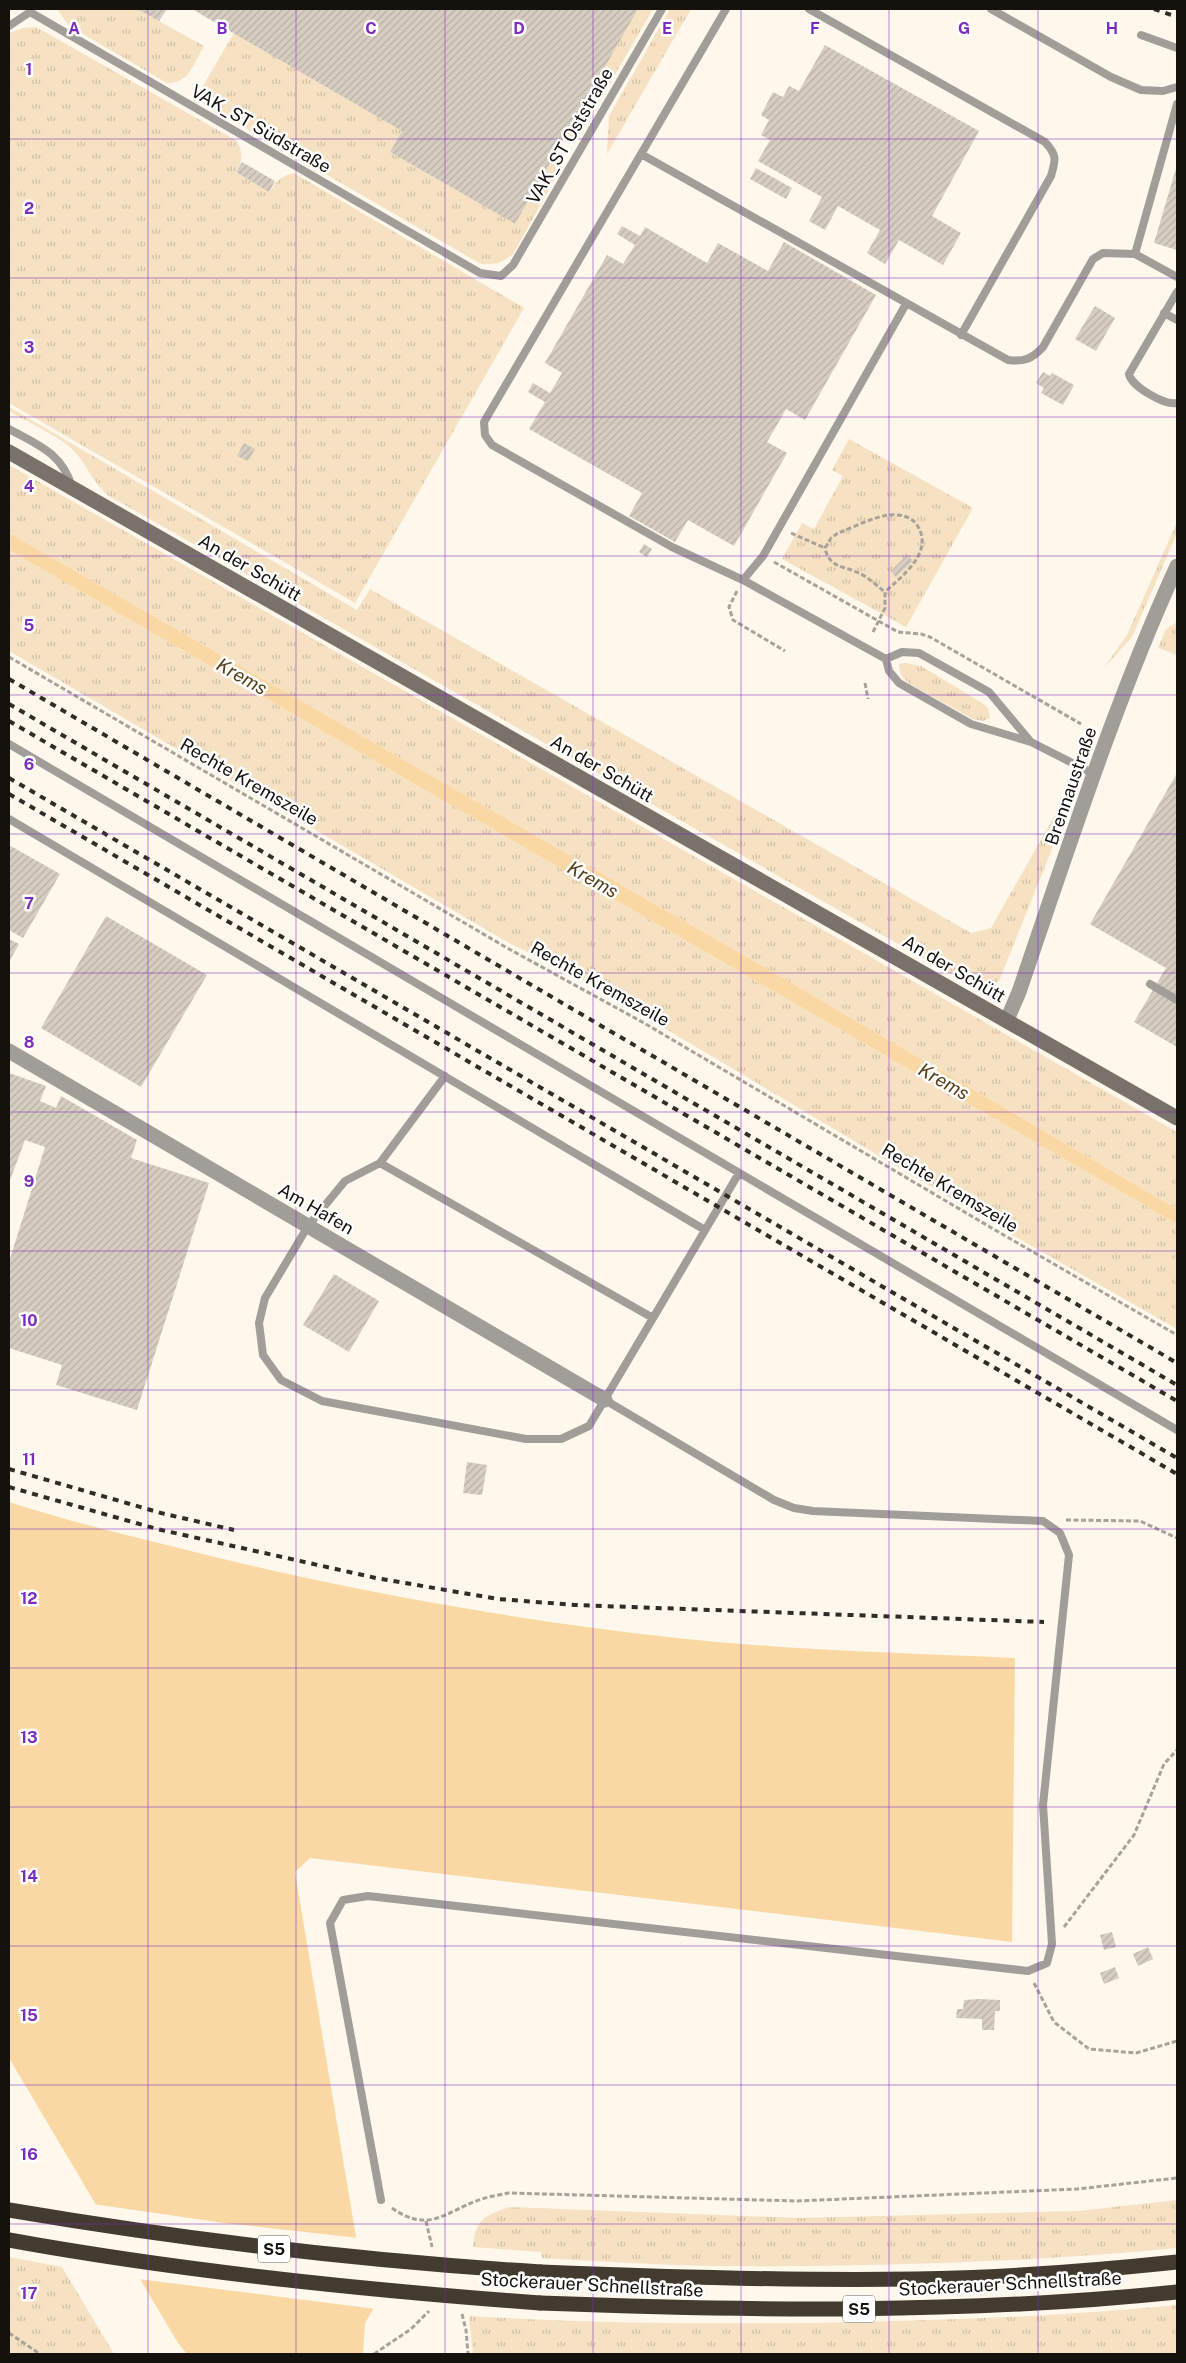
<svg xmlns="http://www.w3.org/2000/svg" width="1186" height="2363" font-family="'Public Sans',sans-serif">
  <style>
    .grass { fill: url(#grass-tufts) }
    .water { fill: #fad8a4 }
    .pier { fill: #fef7eb }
    .building { fill: url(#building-hatch) }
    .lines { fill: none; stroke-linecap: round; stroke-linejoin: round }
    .path { stroke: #a8a299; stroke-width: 3; stroke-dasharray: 5 2.5; stroke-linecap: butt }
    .lane { stroke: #a19d98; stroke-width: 8 }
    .street { stroke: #a19d98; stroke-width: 15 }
    .secondary { stroke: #78726a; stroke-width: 15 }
    .highway { stroke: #433b30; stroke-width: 15 }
    .rail { stroke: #302c26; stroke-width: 4; stroke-dasharray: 6 6; stroke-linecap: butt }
    .highway-bridge { stroke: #433b30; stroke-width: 15 }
    .grid { fill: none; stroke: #7b2cbf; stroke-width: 1; stroke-opacity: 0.55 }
    .labels { text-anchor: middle; stroke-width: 5; stroke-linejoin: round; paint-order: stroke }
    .shield { fill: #fff; stroke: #5b5956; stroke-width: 1 }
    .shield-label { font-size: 16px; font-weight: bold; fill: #15120d }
    .street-label { font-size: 18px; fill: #15120d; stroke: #fff }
    .water-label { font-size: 19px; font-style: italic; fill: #563f18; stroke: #fff }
    .grid-label { font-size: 16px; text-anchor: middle; font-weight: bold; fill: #7b2cbf; stroke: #fff; stroke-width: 5; stroke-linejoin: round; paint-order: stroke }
  </style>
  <defs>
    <pattern id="grass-tufts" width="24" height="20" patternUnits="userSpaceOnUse" patternTransform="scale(1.25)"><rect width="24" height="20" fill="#f6e1c2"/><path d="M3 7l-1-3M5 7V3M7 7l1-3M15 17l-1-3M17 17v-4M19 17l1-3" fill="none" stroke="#d2c0a6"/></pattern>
    <pattern id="building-hatch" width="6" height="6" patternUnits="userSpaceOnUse" patternTransform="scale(1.25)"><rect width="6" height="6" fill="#d7cec1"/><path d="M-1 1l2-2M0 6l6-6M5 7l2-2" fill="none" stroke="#b8b0a5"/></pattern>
  </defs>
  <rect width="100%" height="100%" fill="#fef7eb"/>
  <path class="grass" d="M57,9H137L204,46C194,63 189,84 167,83L69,26Z
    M638,9H653L581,133L573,137L565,136Z
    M670,9H691L607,154L609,116Z
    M36,27L237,141C243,153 243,161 236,172L269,192C276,181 281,176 294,173L524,308L355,603L9,403V33L23,28Z
    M234,33L402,131L390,152L515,224L555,154L559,160L561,168L513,254C502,263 495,265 481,264L206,105L200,99V91Z
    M9,407L357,610L370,589L971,933L991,928L1064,799L1057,824L1061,827L999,981L986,987L967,983L109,496C93,484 87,464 73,450C59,436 27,422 9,411Z
    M849,439L973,508L906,627L782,559L802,523L814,529L843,476L832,470Z
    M9,465L1177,1132V1209L747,957L9,533Z
    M1177,522V533L1132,637L1103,669L1127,635Z
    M9,550L1177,1224V1329L1009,1233L575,975L511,944L9,651Z
    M1177,622V655L1158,648L1166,629Z
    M905,663L921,666L982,703L988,708L990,718L983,721L973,719L910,684C903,678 899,674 899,664Z
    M1177,2200V2248C1023,2263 867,2267 712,2266C655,2265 598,2261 542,2258L541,2252L473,2247C475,2220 484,2216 509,2207L800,2218L1078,2211Z
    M9,2257L62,2267L114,2354H9Z
    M1177,2305V2354H473L469,2316C582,2323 695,2324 808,2323C931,2321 1055,2317 1177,2305Z"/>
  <path class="water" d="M9,533L747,957L1177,1209V1224L9,550Z
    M9,1502C61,1519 114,1532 167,1545C334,1588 505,1619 677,1638C789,1650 902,1653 1015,1658L1012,1942L310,1858L295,1872L356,2237L374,2308L365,2323L363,2354H187L178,2343L9,2058Z"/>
  <path class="pier" d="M93,2204L224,2223L358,2238L376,2309L138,2279Z"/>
  <path class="building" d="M137,9H167L159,21Z
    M192,9H638L515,224L390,152L402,131Z
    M825,45L979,131L932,216L961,233L943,265L899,240L885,264L867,253L880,230L838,206L825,230L809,221L822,197L758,161L770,140L761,135L769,120L761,115L773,92L783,97L789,86L799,91Z
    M242,162L275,181L269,192L236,172Z
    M1177,165V250L1154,243Z
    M756,168L792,188L786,199L750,179Z
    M622,226L640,236L645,227L707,263L718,243L768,271L784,242L876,295L805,420L786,409L777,425L767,442L787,453L734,546L688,520L675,542L629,516L642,493L529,429L545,402L528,392L533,383L550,393L562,373L545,363L607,255L623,264L635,245L617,234Z
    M1095,306L1115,318L1096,351L1075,339Z
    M1043,372L1050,376L1052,373L1074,385L1063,405L1041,393L1044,388L1036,383Z
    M244,443L255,449L248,461L237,456Z
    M644,544L652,549L647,557L639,552Z
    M907,555L913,561L896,577L891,571Z
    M1177,773V1047L1134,1022L1166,968L1090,924Z
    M9,845L60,874L23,938L9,930Z
    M106,916L207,975L141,1087L41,1028Z
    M9,939L19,944L9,962Z
    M9,1073L46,1086L40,1101L56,1108L61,1096L137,1140L131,1158L209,1183L137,1410L56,1385L62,1365L9,1348V1262L45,1147L25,1140L9,1183Z
    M334,1274L379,1301L349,1352L303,1325Z
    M467,1462L487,1465L482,1495L463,1493Z
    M1112,1932L1116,1947L1104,1950L1100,1935Z
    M1148,1947L1153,1959L1138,1966L1133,1954Z
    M1115,1967L1119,1978L1104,1984L1100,1973Z
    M979,1999L1000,2000V2011H995L994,2030H982V2019L956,2018L957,2009H963L964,2000Z"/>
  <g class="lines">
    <path class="path" d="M791,533L825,548
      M774,562L898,632L921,634L930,637L1081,724
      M737,591L729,607L733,620L785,651
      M873,632L885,608V592C877,586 868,577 859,573C844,566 829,568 825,548L831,538L838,533C854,527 873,517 889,515C899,514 911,516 917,525C935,552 902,576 885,592
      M9,657L509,949L644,1023L1007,1237L1177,1335
      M865,683L868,699
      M1066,1520L1140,1521L1177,1538
      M1064,1927L1134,1835L1164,1764L1177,1750
      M1034,1983L1054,2022L1089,2049L1136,2053L1177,2041
      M392,2208C430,2235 447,2210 482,2199C490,2196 500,2195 508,2193L797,2201L1077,2189L1177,2178
      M426,2221L432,2247
      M462,2314L466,2330L468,2354
      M9,2333L40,2354
      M374,2354L411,2329L429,2311"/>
    <path class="lane" d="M726,9L484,422L485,435L492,445L672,547L743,580L886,659L889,671L899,683L971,724L1031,742L1094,774
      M809,9L1045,142C1057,155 1056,159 1051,176L961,335
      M991,9L1111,77L1141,90L1163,91L1177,87
      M9,26L30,12L480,273L501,276L513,265L662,9
      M1141,35L1177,48
      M1177,104L1135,254L1177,277
      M641,154L1008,360C1024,362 1032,359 1043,347L1093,259L1103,253L1135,254
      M1177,292L1129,374C1131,386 1165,406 1177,403
      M1164,313L1177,320
      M9,429C38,445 62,453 72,487
      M743,580L763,556L906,304
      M886,659L902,652L919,653L989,692L1031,742
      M9,744L1177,1430
      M9,819L705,1230
      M1150,984L1177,1000
      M445,1076L380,1163L345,1181L308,1226L265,1298L259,1323L263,1355L281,1380L322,1401L526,1439H561L589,1426L739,1173
      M380,1163L653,1318
      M381,2200L330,1923L343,1900L368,1896L1028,1971L1047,1963L1052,1944L1043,1805L1069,1555L1060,1533L1043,1521L813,1511L794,1508L774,1500L605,1400"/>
    <path class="street" d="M1007,1020L1019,992C1068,849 1114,704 1177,566
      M9,1051L605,1400"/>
    <path class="secondary" d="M9,452L1177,1118"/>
    <path class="highway" d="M541,2272C666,2277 791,2281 916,2279C1003,2278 1091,2271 1177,2262
      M540,2303C753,2311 966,2314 1177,2292"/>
    <path class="rail" d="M1154,9L1177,17
      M9,679L1177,1363
      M9,704L1177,1385
      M9,721L1177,1401
      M9,778L1177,1458
      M9,794L1177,1474
      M9,1469L161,1513L234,1530
      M9,1487L157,1529L376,1578L498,1599L575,1605L1044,1622"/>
    <path class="highway-bridge" d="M9,2210C186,2240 362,2261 541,2272
      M9,2240C185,2272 362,2290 540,2303"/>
  </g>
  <path class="grid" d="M148,9V2354M296,9V2354M445,9V2354M593,9V2354M741,9V2354M889,9V2354M1038,9V2354M9,139H1177M9,278H1177M9,417H1177M9,556H1177M9,695H1177M9,834H1177M9,973H1177M9,1112H1177M9,1251H1177M9,1390H1177M9,1529H1177M9,1668H1177M9,1807H1177M9,1946H1177M9,2085H1177M9,2224H1177"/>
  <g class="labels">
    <g class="shield">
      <rect x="258" y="2235.5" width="32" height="27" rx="4"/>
      <rect x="843" y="2295.5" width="32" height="27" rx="4"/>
    </g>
    <g class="shield-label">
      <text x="274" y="2255">S5</text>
      <text x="859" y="2315">S5</text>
    </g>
    <g class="street-label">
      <text transform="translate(261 129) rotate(30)" y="6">VAK_ST Südstraße</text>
      <text transform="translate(570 136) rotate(-60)" y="6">VAK_ST Oststraße</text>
      <text transform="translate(250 568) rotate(30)" y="6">An der Schütt</text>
      <text transform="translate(602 769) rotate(30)" y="6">An der Schütt</text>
      <text transform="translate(249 782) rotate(30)" y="6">Rechte Kremszeile</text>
      <text transform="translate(1071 786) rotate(-71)" y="6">Brennaustraße</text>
      <text transform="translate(954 969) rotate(30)" y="6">An der Schütt</text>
      <text transform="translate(600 984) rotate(29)" y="6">Rechte Kremszeile</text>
      <text transform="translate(950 1188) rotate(31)" y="6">Rechte Kremszeile</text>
      <text transform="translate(316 1209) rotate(30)" y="6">Am Hafen</text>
      <text transform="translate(1010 2284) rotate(-3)" y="6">Stockerauer Schnellstraße</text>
      <text transform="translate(592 2285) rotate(3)" y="6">Stockerauer Schnellstraße</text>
    </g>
    <g class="water-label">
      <text transform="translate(242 676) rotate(30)" y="7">Krems</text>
      <text transform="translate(593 879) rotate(30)" y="7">Krems</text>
      <text transform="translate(944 1081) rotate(30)" y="7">Krems</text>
    </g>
  </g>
  <g class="grid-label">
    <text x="74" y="34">A</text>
    <text x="222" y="34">B</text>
    <text x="371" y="34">C</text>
    <text x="519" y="34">D</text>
    <text x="667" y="34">E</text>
    <text x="815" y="34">F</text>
    <text x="964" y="34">G</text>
    <text x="1112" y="34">H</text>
    <text x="29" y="75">1</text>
    <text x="29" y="214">2</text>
    <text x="29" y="353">3</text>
    <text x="29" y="492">4</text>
    <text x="29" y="631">5</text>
    <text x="29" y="770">6</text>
    <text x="29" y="909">7</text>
    <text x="29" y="1048">8</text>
    <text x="29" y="1187">9</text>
    <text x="29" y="1326">10</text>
    <text x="29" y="1465">11</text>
    <text x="29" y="1604">12</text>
    <text x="29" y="1743">13</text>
    <text x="29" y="1882">14</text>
    <text x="29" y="2021">15</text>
    <text x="29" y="2160">16</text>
    <text x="29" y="2299">17</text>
  </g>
  <rect width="1186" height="2363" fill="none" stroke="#15120d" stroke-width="20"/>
</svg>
